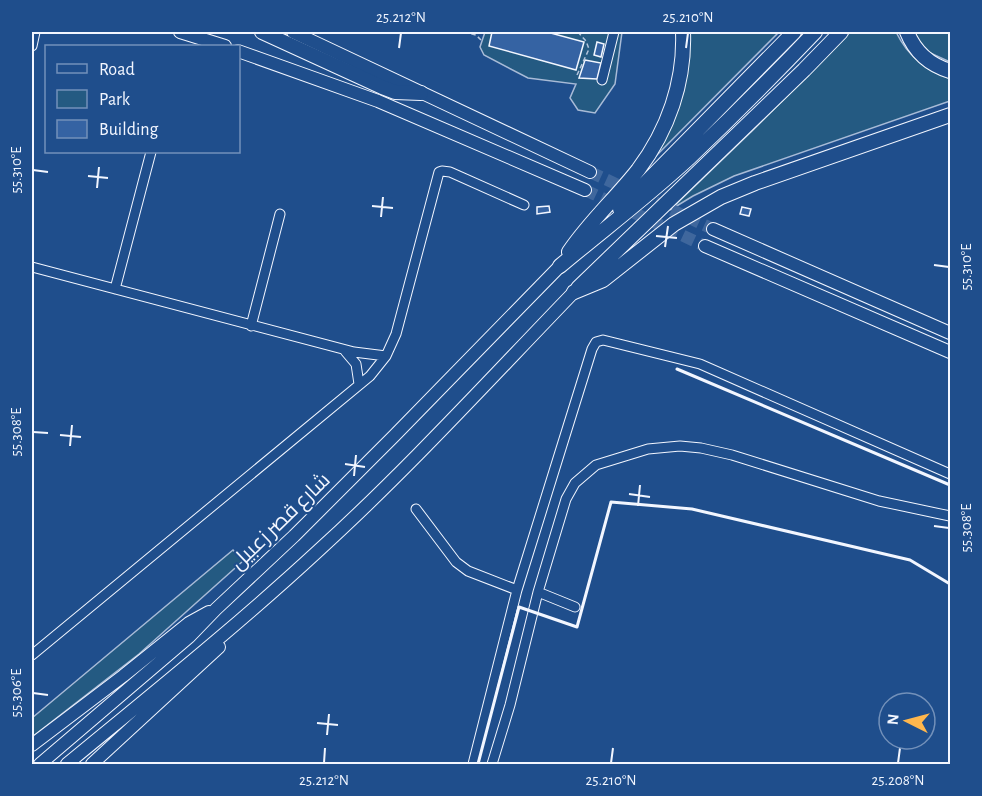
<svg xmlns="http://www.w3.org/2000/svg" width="982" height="796" font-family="'Alegreya Sans',Cairo,sans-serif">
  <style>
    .green { fill: #245a82; stroke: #a8bbd7; stroke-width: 1.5 }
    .building { fill: #3563a3; stroke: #f2f6ff; stroke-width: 1.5 }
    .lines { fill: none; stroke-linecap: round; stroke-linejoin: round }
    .major-tunnel { stroke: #3f679d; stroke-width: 12; stroke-dasharray: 12 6; stroke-linecap: butt }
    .minor-casing { stroke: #f2f6ff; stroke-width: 11 }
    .major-casing { stroke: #f2f6ff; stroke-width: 14 }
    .highway-casing { stroke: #f2f6ff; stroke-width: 16 }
    .path { stroke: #b3c4dc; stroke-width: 1.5; stroke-dasharray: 4.5 3; stroke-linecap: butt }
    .minor { stroke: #1f4e8c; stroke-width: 9 }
    .major { stroke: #1f4e8c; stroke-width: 12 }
    .highway { stroke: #1f4e8c; stroke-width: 14 }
    .wall { stroke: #f2f6ff; stroke-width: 3 }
    .ticks { fill: none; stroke: #f2f6ff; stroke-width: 2 }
    .labels { text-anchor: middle; stroke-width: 4.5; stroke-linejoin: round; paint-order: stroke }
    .street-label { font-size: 21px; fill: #f2f6ff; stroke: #1f4e8c }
    .neatline { fill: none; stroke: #f2f6ff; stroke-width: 2 }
    .ticks-label { font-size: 15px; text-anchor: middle; fill: #f2f6ff }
  </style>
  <rect width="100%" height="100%" fill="#1f4e8c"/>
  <path class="green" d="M485,32H622L615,84L595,113L578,110L570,98L576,84L528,78L484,55L480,47Z
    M689,32H779L651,161Z
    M850,32H896C909,58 923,67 950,75V101L734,176L693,196L670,210L752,131Z
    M910,32H950V62L928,52Z
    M233,550L243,561L139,654L32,737V718Z"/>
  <path class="building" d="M492,32H547L584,42L576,70L489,46Z
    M597,42L604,44L601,57L594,55Z
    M585,60L601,63L597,79L579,78Z
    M549,206L550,212L537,214V207Z
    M742,207L751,209L749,216L740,214Z"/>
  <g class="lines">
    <path class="major-tunnel" d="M590,172L713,229
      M585,190L705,246"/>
    <defs>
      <path id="minor" d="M32,46L35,32
        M602,80L614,32
        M32,267L354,352L386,356
        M115,289L151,152
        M251,326L280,214
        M345,351L356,364L359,384
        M416,509L456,562L468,571L517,590
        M538,592L575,607
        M32,655L370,376L386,356L396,334L439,172L442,171L450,172L524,205
        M473,764L517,590L592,349L596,342L603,340L700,364L950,474
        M492,764L510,705L538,592L566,499L575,483L596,465L648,449L680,446L701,448L732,455L879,501L950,516"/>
      <path id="major" d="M180,32L225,46
        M293,32L590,172
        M238,51L378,101L585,190
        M713,229L950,333
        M705,246L950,352
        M32,745L123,676L189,623L209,612
        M40,764L189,637L216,609L294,536L394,436L560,266
        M67,764C152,694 238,625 319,550C408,469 490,379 574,292
        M92,764L219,647"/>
      <path id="highway" d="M262,32L382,87L395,92L421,93
        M907,32C915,52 930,65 950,71
        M620,209L794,32
        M569,252C589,222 616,198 638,170C668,130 685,82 683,32
        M560,266C603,230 648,196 689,158C732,117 774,75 815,32
        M578,288L804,70L841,32
        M574,292L603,280L674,224L721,197L755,183L950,115"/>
    </defs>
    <use href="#minor" class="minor-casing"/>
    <use href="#major" class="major-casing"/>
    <use href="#highway" class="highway-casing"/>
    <path class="path" d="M464,32L476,35L481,40
      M562,32L570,33L574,32
      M577,75L589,49L586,41L578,32"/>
    <use href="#minor" class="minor"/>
    <use href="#major" class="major"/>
    <use href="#highway" class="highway"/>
    <path class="wall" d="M677,369L950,485
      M478,764L519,607L577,627L611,502L692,509L910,560L950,584"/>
  </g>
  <path class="ticks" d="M399,48L401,33M686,48L688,33M33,170L48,172M88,176L108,178M97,188L99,167M372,206L393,208M381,217L383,197M656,236L677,238M665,247L668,226M934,265L949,267M33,432L48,433M60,435L81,437M70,446L72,425M345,464L365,467M354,476L356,455M629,494L650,497M638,506L640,485M934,526L949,528M33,693L48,695M317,723L338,725M327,735L329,714M324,763L325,748M611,763L613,748M898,763L900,748"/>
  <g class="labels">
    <g class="street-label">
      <text transform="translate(280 521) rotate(-44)" y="7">شارع قصر زعبيل</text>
    </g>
  </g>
  <rect width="982" height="796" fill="none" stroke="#1f4e8c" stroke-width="66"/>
  <rect x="45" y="45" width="195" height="108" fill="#1f4e8c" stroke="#7391ba" stroke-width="1.5"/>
  <rect x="57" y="64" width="30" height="9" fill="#1f4e8c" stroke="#7391ba" stroke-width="1.5"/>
  <text x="99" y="75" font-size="18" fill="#f2f6ff">Road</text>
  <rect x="57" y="90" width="30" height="18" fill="#245a82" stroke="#7391ba" stroke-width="1.5"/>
  <text x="99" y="105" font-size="18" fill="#f2f6ff">Park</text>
  <rect x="57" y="120" width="30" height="18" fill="#3563a3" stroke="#7391ba" stroke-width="1.5"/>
  <text x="99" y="135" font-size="18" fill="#f2f6ff">Building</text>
  <g transform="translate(907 721) rotate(276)"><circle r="28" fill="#1f4e8c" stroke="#7391ba" stroke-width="1.5"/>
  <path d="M0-4.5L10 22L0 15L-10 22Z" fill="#ffb74d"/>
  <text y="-9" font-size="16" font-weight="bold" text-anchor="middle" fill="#f2f6ff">N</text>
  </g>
  <rect x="33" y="33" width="916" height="730" class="neatline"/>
  <g class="ticks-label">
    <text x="401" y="22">25.212°N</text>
    <text x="688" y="22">25.210°N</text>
    <text transform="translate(16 170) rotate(-90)" y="5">55.310°E</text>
    <text transform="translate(966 267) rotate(-90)" y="5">55.310°E</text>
    <text transform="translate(16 432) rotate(-90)" y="5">55.308°E</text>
    <text transform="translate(966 528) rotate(-90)" y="5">55.308°E</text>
    <text transform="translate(16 693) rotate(-90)" y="5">55.306°E</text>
    <text x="324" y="785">25.212°N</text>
    <text x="611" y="785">25.210°N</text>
    <text x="898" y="785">25.208°N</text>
  </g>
</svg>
